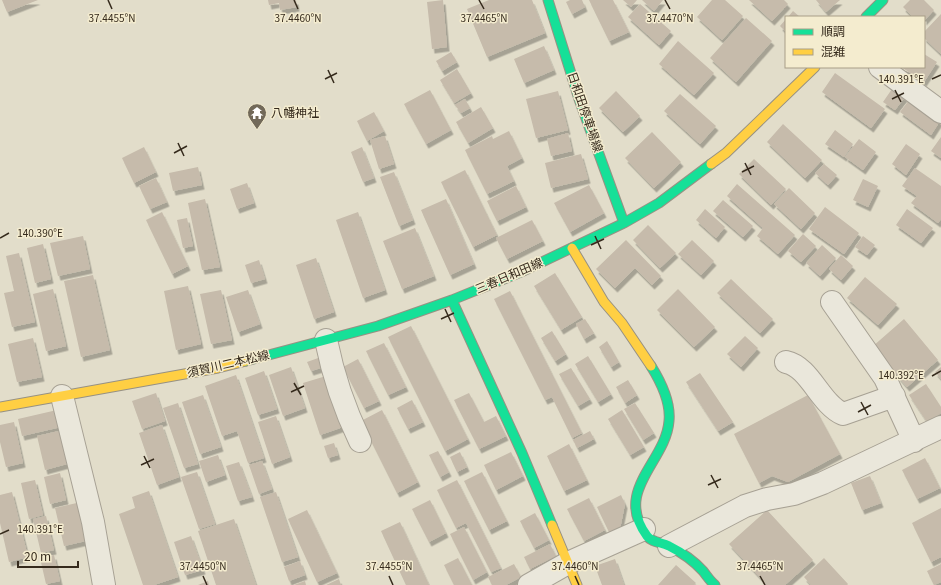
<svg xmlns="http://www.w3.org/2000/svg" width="941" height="585" font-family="Georgia,'Noto Sans JP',serif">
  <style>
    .building { fill: #c6bbab; filter: url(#shadow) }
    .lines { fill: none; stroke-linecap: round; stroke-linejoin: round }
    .street-casing { stroke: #a7a194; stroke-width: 24 }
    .fast-casing { stroke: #979183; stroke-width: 11 }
    .slow-casing { stroke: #979183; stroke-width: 11 }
    .street { stroke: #eae7db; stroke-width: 22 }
    .fast { stroke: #16e098; stroke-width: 9 }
    .slow { stroke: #ffcf43; stroke-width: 9 }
    .ticks { fill: none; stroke: #352a1c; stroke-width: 1.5 }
    .labels { text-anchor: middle; stroke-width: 3; stroke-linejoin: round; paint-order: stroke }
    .street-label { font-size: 12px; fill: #352a1c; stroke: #f4eccf }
    .poi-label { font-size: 12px; fill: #352a1c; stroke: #f4eccf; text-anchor: start }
    .ticks-label { font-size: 10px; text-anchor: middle; fill: #352a1c; stroke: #f4eccf; stroke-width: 3; stroke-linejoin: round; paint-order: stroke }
  </style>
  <defs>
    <filter id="shadow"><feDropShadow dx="2.5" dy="4.5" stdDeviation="0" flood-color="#0004"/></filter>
  </defs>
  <rect width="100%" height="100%" fill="#e2ddca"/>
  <path class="building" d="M2,0H38L7,12Z
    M268,0H296L297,7L280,10L279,3L269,5Z
    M443,0L447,47L432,49L427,2Z
    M489,0H532L545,33L487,57L467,9Z
    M570,0H582L585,7L572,14L566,2Z
    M589,0H613L629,32L609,41Z
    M623,0H637L631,7Z
    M642,0H663L654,11Z
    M712,0H725L743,16L722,40L697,17Z
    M749,0H784L788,4L772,21Z
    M816,0H840L826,12Z
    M910,0H924L934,10L924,21V17H913L903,7Z
    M640,4L671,31L659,45L628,17Z
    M793,11L800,17H788Z
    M941,14V54L924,38V32Z
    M746,18L772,41L736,82L710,58Z
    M786,19V32L780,26Z
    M678,41L714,73L694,95L659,64Z
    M544,46L554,70L524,83L514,59Z
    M451,52L457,62L442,71L436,61Z
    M924,54L937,62L924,82L901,67H924Z
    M457,69L471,93L454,103L440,80Z
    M835,73L885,109L871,128L822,92Z
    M892,89L905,97L895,110L883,102Z
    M430,90L451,130L426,144L404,104Z
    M558,91L568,130L536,138L526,99Z
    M616,91L640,116L623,132L599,108Z
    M680,94L716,126L700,144L664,111Z
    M465,99L470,108L461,113L455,105Z
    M910,99L940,121L931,135L900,112Z
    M481,107L493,128L468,143L456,122Z
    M374,112L384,131L367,141L357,121Z
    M783,124L822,160L805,178L767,142Z
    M835,130L853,144L844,157L825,144Z
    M509,131L522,158L507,166L514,181L487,194L465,150L492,136L493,139Z
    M652,132L681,162L654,188L625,158Z
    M568,133L572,151L551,156L547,139Z
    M385,136L394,164L379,169L370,140Z
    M941,137V158L931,151Z
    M859,139L876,152L863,170L845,157Z
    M906,144L920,154L906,175L892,164Z
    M144,147L156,172L134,183L122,158Z
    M362,147L374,178L363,182L351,152Z
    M581,154L588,179L551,188L545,163Z
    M754,159L786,189L771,205L739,174Z
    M824,164L837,175L828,185L815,173Z
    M198,167L202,185L173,191L169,173Z
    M915,168L941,186V219L938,223L911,203L917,196L902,186Z
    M465,170L497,235L473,247L441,182Z
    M394,172L413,220L399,226L380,177Z
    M156,178L167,202L150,209L139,186Z
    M863,179L878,186L868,207L853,200Z
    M247,183L254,203L237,209L230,189Z
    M737,184L795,235L778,254L757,236L763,228L727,196Z
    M589,185L604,213L570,232L554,203Z
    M516,186L526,207L497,221L487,201Z
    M789,188L815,213L801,229L774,204Z
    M205,199L220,267L202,270L188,203Z
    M446,199L474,264L450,275L421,210Z
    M723,200L753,226L743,237L713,211Z
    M825,207L859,233L844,254L809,229Z
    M705,209L725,227L716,238L696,220Z
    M907,209L933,228L921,243L896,225Z
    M162,212L188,266L172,274L146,220Z
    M358,212L385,290L363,298L336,220Z
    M187,218L193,246L183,248L177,220Z
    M532,220L543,241L507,259L496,238Z
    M648,225L676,253L660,268L633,240Z
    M415,228L434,276L402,289L383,241Z
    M803,234L816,246L801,262L788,251Z
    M83,236L90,269L58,276L50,243Z
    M863,236L875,245L867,255L855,247Z
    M626,240L661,276L652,285L635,268L615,288L596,269Z
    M692,240L714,261L701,275L678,254Z
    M43,244L51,279L35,283L27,248Z
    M822,245L836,258L820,276L806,263Z
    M19,253L35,322L12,327L4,293L14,291L6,256Z
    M841,255L853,266L841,280L829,269Z
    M316,258L334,312L314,319L296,265Z
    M259,260L265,279L251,283L245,265Z
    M555,273L582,317L561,330L534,286Z
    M93,275L110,350L81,357L64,281Z
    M865,277L897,304L878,325L847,298Z
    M731,279L773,319L760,333L717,293Z
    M188,286L201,344L176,350L164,291Z
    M53,289L66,346L46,351L33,294Z
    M678,289L715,327L694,347L657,310Z
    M221,290L232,340L211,344L200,294Z
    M248,290L260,324L238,332L226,297Z
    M510,291L582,433L572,438L552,397L545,400L494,299Z
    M585,319L594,333L584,339L576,324Z
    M904,319L938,360L907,387L872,347Z
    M411,326L468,439L445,451L388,337Z
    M552,331L566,354L555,361L541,338Z
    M745,336L758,348L741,367L727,354Z
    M33,338L42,377L17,382L8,344Z
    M607,341L619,362L611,367L599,347Z
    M384,343L406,387L388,395L366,351Z
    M588,356L611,394L598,402L575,364Z
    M321,357L324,367L311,371L307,362Z
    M358,359L379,401L364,408L343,367Z
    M291,367L305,408L283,416L269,375Z
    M941,367V379L935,372Z
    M571,368L590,399L578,406L559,374Z
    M264,371L277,409L258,415L245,378Z
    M700,373L733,422L718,431L686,382Z
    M236,375L264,458L248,463L237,431L222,436L205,386Z
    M326,376L343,427L320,435L303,383Z
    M628,380L637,395L625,403L616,387Z
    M926,384L941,407V413L927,422L909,395Z
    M156,393L165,421L142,429L132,401Z
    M469,393L484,422L496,416L506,436L479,449L454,400Z
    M203,395L221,447L200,454L182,402Z
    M808,395L840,454L788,482L772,476L759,483L734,434Z
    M412,400L423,422L408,429L397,408Z
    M178,403L198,464L184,468L163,408Z
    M635,403L654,433L643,440L624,409Z
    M57,410L61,427L22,436L18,419Z
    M382,410L418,482L397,493L361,421Z
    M622,410L644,447L630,455L608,419Z
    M276,416L290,457L272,464L258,422Z
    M14,422L23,463L6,467L0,442V425Z
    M162,425L179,477L157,485L139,433Z
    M59,431L67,464L45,470L37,436Z
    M590,431L594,439L577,448L573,440Z
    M334,443L338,455L328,458L324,446Z
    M569,444L587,480L564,491L547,456Z
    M438,451L449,472L440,477L429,455Z
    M460,452L467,467L457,472L450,457Z
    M511,452L523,476L496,490L484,465Z
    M218,455L225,475L206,482L199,461Z
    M925,458L940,488L917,499L902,470Z
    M262,461L272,489L259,494L249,465Z
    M239,462L252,497L238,501L226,466Z
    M197,472L215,524L199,529L181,477Z
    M482,472L507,521L489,530L464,481Z
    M60,473L66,500L50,504L44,477Z
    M870,476L881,503L862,510L851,483Z
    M35,480L43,515L29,519L21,483Z
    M457,480L501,568L491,572L466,523L456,528L437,490Z
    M149,491L178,577L154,585H143L119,514L135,508L132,497Z
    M12,492L28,557L9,562L0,523V495Z
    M276,492L298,557L282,562L260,497Z
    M621,495L625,504L620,529L610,534L597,507Z
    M589,498L605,530L584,541L567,509Z
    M430,500L446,533L429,542L412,509Z
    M81,502L90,540L64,546L55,508Z
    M941,508V557L931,562L912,523Z
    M307,510L337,573L317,582L288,519Z
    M767,510L813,560L785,585H767L729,544Z
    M535,513L549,540L534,548L520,521Z
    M46,516L54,550L41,553L33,519Z
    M234,519L256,585H216L198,531Z
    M400,522L429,585H406L381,531Z
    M464,527L487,572L473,580L450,534Z
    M191,536L203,570L185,575L174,542Z
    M550,544L556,556L530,569L524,557Z
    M54,555L60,581L46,584L40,558Z
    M458,558L472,585H454L444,565Z
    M824,558L848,584L847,585H811L804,577Z
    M615,559L624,585H602L595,566Z
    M300,561L305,575L289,581L284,567Z
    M514,564L521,577L506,585H492L488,577Z
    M941,564V582L934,585L927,571Z
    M676,565L696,583L694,585H658Z
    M339,579L341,585H326Z
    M208,581L209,585H198Z
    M305,581L306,585H294Z"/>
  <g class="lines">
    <defs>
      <path id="street" d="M880,67L941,112
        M832,302L885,378L914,441
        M326,340C333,375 344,408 360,441
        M786,362C810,367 820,404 843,414L894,396
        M62,396L93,522L104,585
        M669,546L745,506L767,499L794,494L823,483L941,427
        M529,585L568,563L644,529"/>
      <path id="fast" d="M548,0L579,99L624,223
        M866,17L883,0
        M452,300L522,453L552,525
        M246,361L378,326L452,300L521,272L624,223L659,203L711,164
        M651,366C661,382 671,402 669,421C666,462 613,490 647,536C652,543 662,542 669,546C681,552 694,561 703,571C707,576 710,581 715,585"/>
      <path id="slow" d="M711,164L726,153L815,67
        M572,248L604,302L622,323L651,366
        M0,407L218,368L246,361
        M552,525L577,585"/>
    </defs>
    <use href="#street" class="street-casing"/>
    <use href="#fast" class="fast-casing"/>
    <use href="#slow" class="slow-casing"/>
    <use href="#street" class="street"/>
    <use href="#fast" class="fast"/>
    <use href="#slow" class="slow"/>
  </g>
  <path class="ticks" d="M108,0L112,9M294,0L298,9M479,0L484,9M665,0L670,9M328,70L334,83M325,79L337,73M932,79L941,75M895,90L901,102M892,99L904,93M178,143L184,156M174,153L187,146M745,163L751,175M742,172L754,166M595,236L601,249M0,238L9,233M591,245L604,239M445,309L451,322M441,319L454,313M932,376L941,371M294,383L301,395M291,392L304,386M861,402L868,415M858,412L871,405M144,456L150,468M141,465L154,459M711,475L718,488M708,485L721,479M0,534L9,530M203,576L207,585M389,576L393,585M575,576L579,585M760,576L765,585"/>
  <defs>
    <symbol id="temple-pin" viewBox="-11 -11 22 30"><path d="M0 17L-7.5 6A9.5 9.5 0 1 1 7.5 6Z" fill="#726959" stroke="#f4eccf"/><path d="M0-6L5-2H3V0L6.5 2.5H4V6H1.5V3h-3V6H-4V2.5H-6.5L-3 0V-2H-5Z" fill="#fff"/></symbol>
  </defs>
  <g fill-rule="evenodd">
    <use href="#temple-pin" x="246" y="102" width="22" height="30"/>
  </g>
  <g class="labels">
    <g class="street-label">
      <text transform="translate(585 112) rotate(71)" y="4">日和田停車場線</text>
      <text transform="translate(509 276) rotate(-23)" y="4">三春日和田線</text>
      <text transform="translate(228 364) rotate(-13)" y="4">須賀川二本松線</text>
    </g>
    <g class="poi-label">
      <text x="271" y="117">八幡神社</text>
    </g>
  </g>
  <g class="ticks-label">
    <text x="112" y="22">37.4455°N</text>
    <text x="298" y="22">37.4460°N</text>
    <text x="484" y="22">37.4465°N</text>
    <text x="670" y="22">37.4470°N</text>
    <text x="901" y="83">140.391°E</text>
    <text x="40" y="237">140.390°E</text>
    <text x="901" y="379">140.392°E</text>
    <text x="40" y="533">140.391°E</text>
    <text x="203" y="570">37.4450°N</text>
    <text x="389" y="570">37.4455°N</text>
    <text x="575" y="570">37.4460°N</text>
    <text x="760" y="570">37.4465°N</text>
  </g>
  <rect x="785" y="16" width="140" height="52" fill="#f4eccf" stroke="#a89e87"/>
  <rect x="793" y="29" width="20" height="6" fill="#16e098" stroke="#a89e87"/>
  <text x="821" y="36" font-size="12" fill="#352a1c">順調</text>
  <rect x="793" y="49" width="20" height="6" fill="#ffcf43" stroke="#a89e87"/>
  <text x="821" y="56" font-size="12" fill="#352a1c">混雑</text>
  <path d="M18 561v6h60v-6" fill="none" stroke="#352a1c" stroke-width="2"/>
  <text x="24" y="561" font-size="12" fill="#352a1c" stroke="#f4eccf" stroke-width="3" paint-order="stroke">20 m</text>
</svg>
